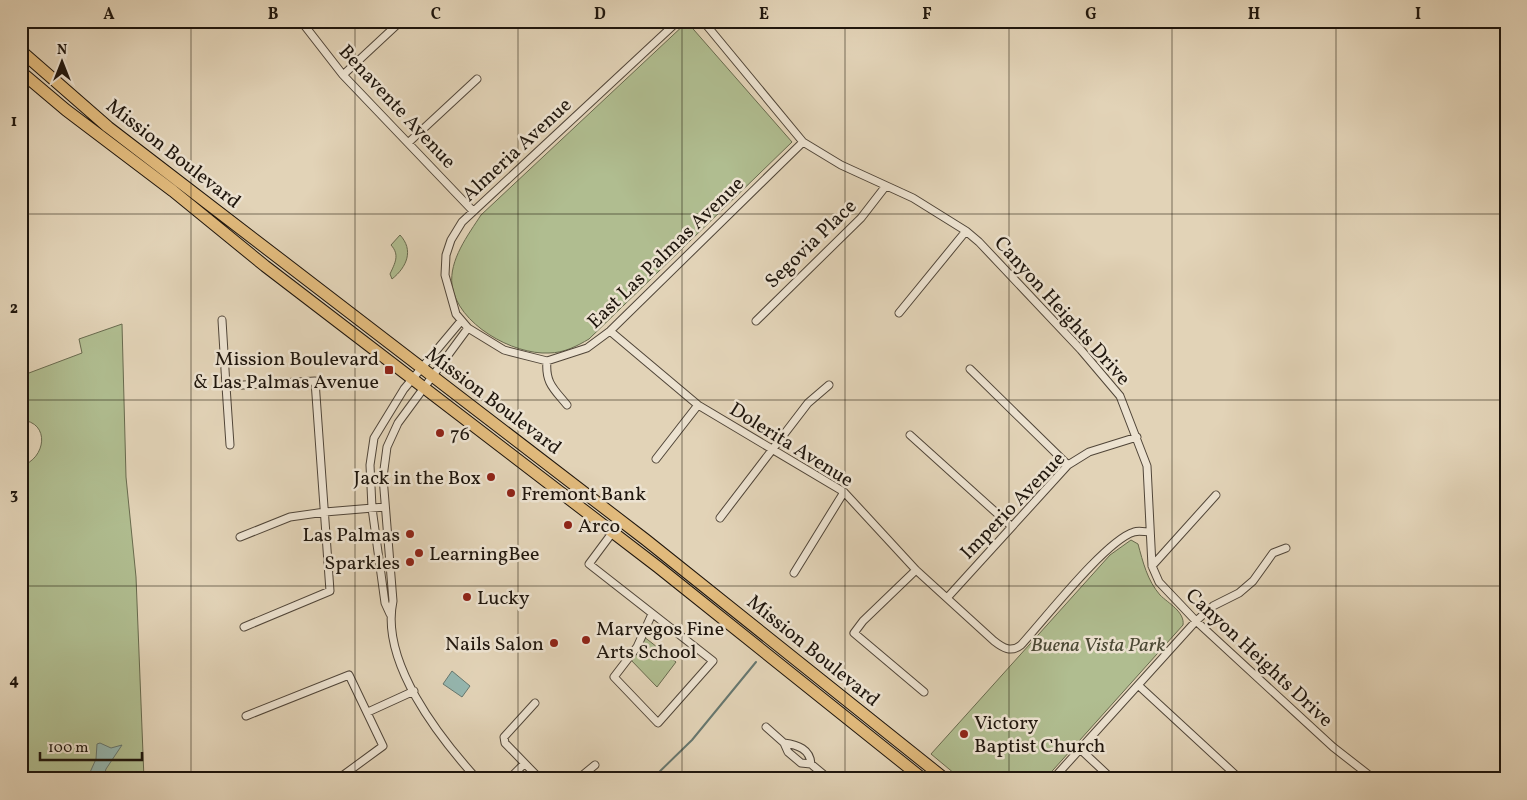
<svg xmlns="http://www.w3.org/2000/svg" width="1527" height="800" font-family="Vollkorn,serif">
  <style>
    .green { fill: #b0bd90; stroke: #686a4e }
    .water { fill: #95b7b0; stroke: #66776f }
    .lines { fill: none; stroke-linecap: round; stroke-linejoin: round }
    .stream { stroke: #66776f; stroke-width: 2 }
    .minor-casing { stroke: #504538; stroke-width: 9 }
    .primary-casing { stroke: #1f160d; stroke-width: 13 }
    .minor { stroke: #ece2d0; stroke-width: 7 }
    .primary { stroke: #e1ba7c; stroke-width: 11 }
    .grid { fill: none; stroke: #1f160d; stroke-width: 1; stroke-opacity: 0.55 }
    .poi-dot { fill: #8f2418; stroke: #ece2d0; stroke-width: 2 }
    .labels { text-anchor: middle; stroke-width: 5; stroke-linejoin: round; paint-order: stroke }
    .street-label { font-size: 20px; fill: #1f160d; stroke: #ece2d0 }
    .poi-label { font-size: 20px; fill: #1f160d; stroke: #ece2d0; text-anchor: start }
    .park-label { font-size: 20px; font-style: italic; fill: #4a4834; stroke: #ece2d0 }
    .neatline { fill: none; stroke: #1f160d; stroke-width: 2 }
    .grid-label { font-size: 16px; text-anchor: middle; font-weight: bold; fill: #1f160d }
  </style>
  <rect width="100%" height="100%" fill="#e2d3b7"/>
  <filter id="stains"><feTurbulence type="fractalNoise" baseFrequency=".004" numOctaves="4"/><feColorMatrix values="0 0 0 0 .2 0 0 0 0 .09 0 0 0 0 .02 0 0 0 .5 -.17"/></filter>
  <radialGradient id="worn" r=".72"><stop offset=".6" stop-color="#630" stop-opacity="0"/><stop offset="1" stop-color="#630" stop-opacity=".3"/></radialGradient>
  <path class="green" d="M687,22L792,142L589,339C577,346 564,353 549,353C513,355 457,324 452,285C449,260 468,235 481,215Z
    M400,235C414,250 407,267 392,279L390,274C395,263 400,255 391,245Z
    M122,324L126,477L136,577L144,779H21V466C46,459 51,422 21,420V376L82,353L79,339Z
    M1131,540L1138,544C1143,562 1147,580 1160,595C1168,603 1185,612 1183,625L1045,779H961L931,754L1110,555Z
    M643,636L676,662L657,687L629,658Z"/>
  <path class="water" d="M452,671L470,686L462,697L443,684Z
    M100,743L111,748L122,745L106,769L103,779H87L96,759L97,744Z"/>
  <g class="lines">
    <path class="stream" d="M652,779L692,740L756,662"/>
    <defs>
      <path id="minor" d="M301,21L343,75L473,211
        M678,21L462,222L451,240L446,255L445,275L456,314L468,328L504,350L547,361L587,348L610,331L803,142
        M703,21L803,142L841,165L913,198L966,231L979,242L1081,350L1120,396L1147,466L1152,566L1159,582L1196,621L1333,747L1374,779
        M343,75L401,21
        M408,143L477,79
        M899,313L966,231
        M222,320L226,386L315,381L330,591L244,627
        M756,321L861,218L885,187
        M468,328L398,423L387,447L383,477L393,601C380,662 439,737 477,779
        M610,331L698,405L844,492L916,570L994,641C1003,648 1011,653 1021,645C1044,620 1106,540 1134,532C1139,530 1145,532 1149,532
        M547,361C545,383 554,389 567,405
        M970,369L1068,465
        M226,386L230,445
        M910,435L1011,526
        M656,459L698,405
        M720,518L808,403L829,385
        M621,521L589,564L713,661L658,723L614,677L637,647L652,614
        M240,537L290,517L325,512L385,507
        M1152,566L1216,495
        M916,570L863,621L854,633L924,692
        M794,573L844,492
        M947,598L1068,465L1089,452L1137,437
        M390,614L385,603L372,508L370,465L374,438L404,389L461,321
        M1138,685L1240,779
        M535,703L504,737L505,743L540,779
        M368,712L414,691
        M246,716L349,675L383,746L338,779
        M766,727L784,743L788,752L801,763L811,764L829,779
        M784,743C798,745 810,749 811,764
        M1080,749L1112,779
        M509,779L524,764
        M578,779L595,765
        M1053,779L1196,621L1213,606L1239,593L1253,581L1273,553L1286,548"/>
      <path id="primary" d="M21,51L108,127L646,540L945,779
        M21,72L66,110L173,191L265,266L658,567L923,779"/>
    </defs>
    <use href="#minor" class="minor-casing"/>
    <use href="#primary" class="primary-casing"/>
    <use href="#minor" class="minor"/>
    <use href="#primary" class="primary"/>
  </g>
  <path class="grid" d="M191,21V779M355,21V779M518,21V779M682,21V779M845,21V779M1009,21V779M1172,21V779M1336,21V779M21,214H1506M21,400H1506M21,586H1506"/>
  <g class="poi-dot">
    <rect x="384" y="365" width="10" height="10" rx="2.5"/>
    <circle cx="440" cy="433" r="5"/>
    <circle cx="491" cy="477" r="5"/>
    <circle cx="511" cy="493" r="5"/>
    <circle cx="568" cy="525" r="5"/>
    <circle cx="410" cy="534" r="5"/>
    <circle cx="419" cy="553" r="5"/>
    <circle cx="410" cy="562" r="5"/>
    <circle cx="467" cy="597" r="5"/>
    <circle cx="586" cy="640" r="5"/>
    <circle cx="554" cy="643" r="5"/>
    <circle cx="964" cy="734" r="5"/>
  </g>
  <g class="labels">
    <g class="street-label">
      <text transform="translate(398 106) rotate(47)" y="7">Benavente Avenue</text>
      <text transform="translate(516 149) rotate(-43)" y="7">Almeria Avenue</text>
      <text transform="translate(174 153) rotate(38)" y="7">Mission Boulevard</text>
      <text transform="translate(810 243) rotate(-44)" y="7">Segovia Place</text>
      <text transform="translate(665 252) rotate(-44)" y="7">East Las Palmas Avenue</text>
      <text transform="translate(1063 310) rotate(48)" y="7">Canyon Heights Drive</text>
      <text transform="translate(494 400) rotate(37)" y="7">Mission Boulevard</text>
      <text transform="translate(792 444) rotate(32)" y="7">Dolerita Avenue</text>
      <text transform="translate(1012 505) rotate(-46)" y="7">Imperio Avenue</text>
      <text transform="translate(814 650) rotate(39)" y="7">Mission Boulevard</text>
      <text transform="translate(1260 657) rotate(43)" y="7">Canyon Heights Drive</text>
    </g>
    <g class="poi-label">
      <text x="379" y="365" text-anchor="end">Mission Boulevard<tspan x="379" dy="23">&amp; Las Palmas Avenue</tspan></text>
      <text x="450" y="440">76</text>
      <text x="481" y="484" text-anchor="end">Jack in the Box</text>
      <text x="521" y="500">Fremont Bank</text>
      <text x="578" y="532">Arco</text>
      <text x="400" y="541" text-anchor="end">Las Palmas</text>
      <text x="429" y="560">LearningBee</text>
      <text x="400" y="569" text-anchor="end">Sparkles</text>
      <text x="477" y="604">Lucky</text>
      <text x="596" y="635">Marvegos Fine<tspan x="596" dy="23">Arts School</tspan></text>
      <text x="544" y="650" text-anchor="end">Nails Salon</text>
      <text x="974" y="729">Victory<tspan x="974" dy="23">Baptist Church</tspan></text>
    </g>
    <g class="park-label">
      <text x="1098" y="651">Buena Vista Park</text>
    </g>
  </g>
  <rect width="1527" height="800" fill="none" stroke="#e2d3b7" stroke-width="55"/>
  <g transform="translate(62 62)" stroke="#ece2d0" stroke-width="4" paint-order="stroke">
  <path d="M0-4L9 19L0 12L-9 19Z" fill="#1f160d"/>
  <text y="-8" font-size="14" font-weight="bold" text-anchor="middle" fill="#1f160d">N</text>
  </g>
  <path d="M40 752v8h102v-8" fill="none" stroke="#1f160d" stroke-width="2.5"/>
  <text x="48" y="752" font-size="15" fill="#1f160d" stroke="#ece2d0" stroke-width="4" paint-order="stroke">100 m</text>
  <rect x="28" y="28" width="1472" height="744" class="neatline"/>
  <g class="grid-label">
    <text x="109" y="19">A</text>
    <text x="273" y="19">B</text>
    <text x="436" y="19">C</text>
    <text x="600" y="19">D</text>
    <text x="764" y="19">E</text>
    <text x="927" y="19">F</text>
    <text x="1091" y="19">G</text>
    <text x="1254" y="19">H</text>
    <text x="1418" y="19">I</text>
    <text x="14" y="126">1</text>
    <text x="14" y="313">2</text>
    <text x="14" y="499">3</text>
    <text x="14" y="685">4</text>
  </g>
  <rect width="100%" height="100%" filter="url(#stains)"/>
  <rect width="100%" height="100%" fill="url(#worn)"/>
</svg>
